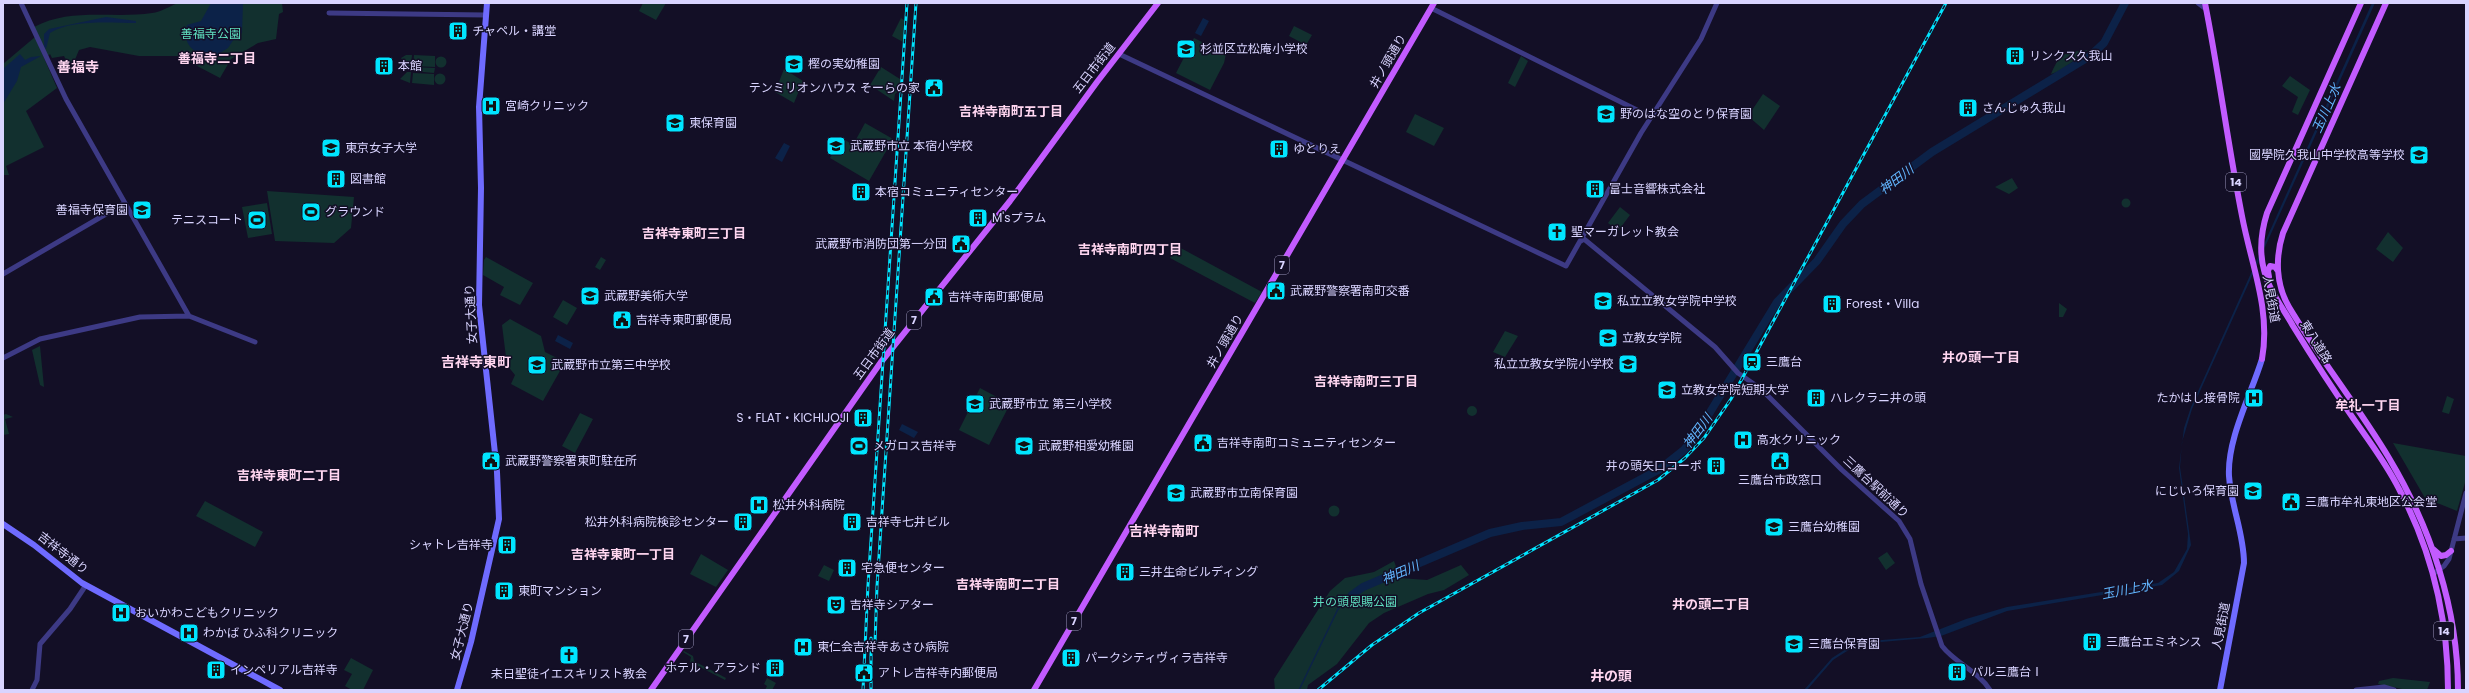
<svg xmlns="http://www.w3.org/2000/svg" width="2469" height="693" font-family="Poppins,'Noto Sans JP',sans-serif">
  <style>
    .green { fill: #12302f }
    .water { fill: #0c2248 }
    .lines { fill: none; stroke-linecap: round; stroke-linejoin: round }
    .stream { stroke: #0c2248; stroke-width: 1.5 }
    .river { stroke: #0c2248; stroke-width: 8 }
    .tertiary { stroke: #3d3a85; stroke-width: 5 }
    .secondary { stroke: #6f6bff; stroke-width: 6 }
    .primary { stroke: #c25bff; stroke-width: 6 }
    .rail-casing { stroke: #00e5ff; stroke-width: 3 }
    .rail { stroke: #130f26; stroke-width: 1.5; stroke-dasharray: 4.5; stroke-linecap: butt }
    .labels { text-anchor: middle; stroke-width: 3; stroke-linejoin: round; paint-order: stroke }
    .shield { fill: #130f26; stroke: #9e99be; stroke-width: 1 }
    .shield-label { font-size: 11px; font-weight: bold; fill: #d9d4ff }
    .poi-label { font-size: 12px; fill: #d9d4ff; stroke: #130f26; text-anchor: start }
    .park-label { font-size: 12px; fill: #5fe0c0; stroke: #130f26 }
    .street-label { font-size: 12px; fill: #d9d4ff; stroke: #130f26 }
    .neighbourhood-label { font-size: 13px; font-weight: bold; fill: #ffd6f0; stroke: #130f26 }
    .water-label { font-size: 13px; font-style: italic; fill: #62b6ff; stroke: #130f26 }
    .quarter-label { font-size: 14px; font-weight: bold; fill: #ffd6f0; stroke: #130f26 }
  </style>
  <rect width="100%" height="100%" fill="#130f26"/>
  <path class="green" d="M178,3H282L283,12L279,14L276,39L258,43L231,59L220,78L178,56H139L90,47L79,50L74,62L68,64L64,56L52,58L50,54L48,56L34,27C71,7 113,19 152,13C161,12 170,6 178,3Z
    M643,3H666L656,20L639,11Z
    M901,18L904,20L903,42L892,36Z
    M1294,26L1312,35L1306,45L1289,36Z
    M35,37L57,88L26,111L44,147L6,166L9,175H3V64Z
    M1194,38L1226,54L1224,63L1210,90L1176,73Z
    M2088,50L2060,71L2051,74C2061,51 2065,53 2088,50Z
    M406,55H412L411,66H407L401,58Z
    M414,55L435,56V67L413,66Z
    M1521,56L1528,61L1515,87L1508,83Z
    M435.5 62a5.5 5.5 0 1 1 11 0a5.5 5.5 0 1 1-11 0Z
    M413,67L435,68L434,73L413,71Z
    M881,67L900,79V90L895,94L894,101L870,85Z
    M784,69L803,81L794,103L775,92Z
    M407,72H411L410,83L400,79Z
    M413,73L434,74V85L412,83Z
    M434.5 79a5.5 5.5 0 1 1 11 0a5.5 5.5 0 1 1-11 0Z
    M2290,76L2310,90L2298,115L2292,112L2298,97L2282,86Z
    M1763,94L1780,106L1764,130L1748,116Z
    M1415,114L1444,128L1434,146L1406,132Z
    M865,123L893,139L869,181L830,158L842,138L853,145Z
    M2012,178L2018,188L2009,194L1995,187Z
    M267,191L354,197L351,228L334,243L275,241Z
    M2121.5 203a4.5 4.5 0 1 1 9 0a4.5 4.5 0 1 1-9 0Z
    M267,203L272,234L248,238L242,207Z
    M1620,207L1630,215L1618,231L1608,223Z
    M2388,232L2403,248L2393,262L2376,249Z
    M1177,246L1262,292L1255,303L1170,258Z
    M486,257L533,283L520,305L500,295L504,287L483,275L484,260Z
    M601,257L606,260L600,270L595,267Z
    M563,300L577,308L567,325L553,317Z
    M2059,303L2067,309L2063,317H2059Z
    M510,319L541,336L545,352L565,362L543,401L511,384L515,375L507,365L502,325Z
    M1505,331L1518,336L1505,357L1493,352Z
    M40,346L44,387L40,385L32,350Z
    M980,388L1010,404L989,445L959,430Z
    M2447,396L2454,399L2449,414L2442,412Z
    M1467 411a5 5 0 1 1 10 0a5 5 0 1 1-10 0Z
    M580,413L593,419L575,453L562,446Z
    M6,414L13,417L5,419L9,434L3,435V415Z
    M2393,443L2466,456V479L2457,511L2425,498Z
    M205,501L263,532L255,547L196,516Z
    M1328.5 511a5.5 5.5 0 1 1 11 0a5.5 5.5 0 1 1-11 0Z
    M1887,552L1895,563L1886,570L1878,558Z
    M701,554L728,570L716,587L690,574Z
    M1394,561L1400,578L1427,580L1461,565L1469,575L1444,590L1428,594L1384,613L1369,623L1337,664L1308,685L1307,690H1275L1274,679L1330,591L1345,578L1374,572Z
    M824,565L834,570L829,581L818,576Z
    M684,651L693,656L694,661L726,678L725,680L690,662L691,657L683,652Z
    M351,658L373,670L363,690H352L345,686L352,674L344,670Z
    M767,678L776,683L772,690H765L767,686L764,684Z
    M2393,678L2430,682L2427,690H2407L2378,684L2379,681Z"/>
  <path class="water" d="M211,3H243L242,33L234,39L228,48L214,57C196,55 181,46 187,25L201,21Z
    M2372,3H2375L2192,409L2182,442L2180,467L2191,545L2179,571L2162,585L2007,611L1941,636L1927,638L1858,644L1833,660L1807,690H1804L1832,658L1857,642L1920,637L1966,619L2007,607L2158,583L2174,572L2187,549L2188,534L2179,468L2184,428L2191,407Z
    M106,17L136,21V23C111,23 71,19 50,33L46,49L44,47V34L49,29Z
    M1203,18L1209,21L1201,36L1195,33Z
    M20,54L25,60L31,57L41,56L21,67L17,81L3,104V69Z
    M784,143L790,146L782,162L775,158Z
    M558,335L573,343L570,349L555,341Z
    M902,424L918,432L914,438L899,430Z"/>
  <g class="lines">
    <path class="stream" d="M1299,690L1338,609L1352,595"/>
    <path class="river" d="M1352,595L1363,587L1490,533L1522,526L1561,522L1660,469L1684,450L1698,432L1777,302L1817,261L1843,224L1862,204L1932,152L2090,56L2104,43L2125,3"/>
    <path class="tertiary" d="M21,3L66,99L189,316
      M2198,3L2206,9
      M1431,8L1651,117
      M329,13L486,15
      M1119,54L1566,266L1641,133L1701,39L1717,3
      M1581,241L1584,239L1715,347L1738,373L1761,389L1842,470L1899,521L1910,539L1921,584L1942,646C1955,663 1978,671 1990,690
      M3,274L125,203
      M3,358L40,339L140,317L189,316L255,342
      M2454,539L2466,538
      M2433,574L2444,566L2449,559L2466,493
      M32,690L37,680L40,644L70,609L86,585
      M2356,690L2384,687L2394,690"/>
    <path class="secondary" d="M3,524L34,545L82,583L280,690
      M457,690L471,642L499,519L497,472L479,305L481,188L479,107L487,3
      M2220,690L2244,563C2244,534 2231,506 2229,476C2227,439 2251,395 2262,359"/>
    <path class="primary" d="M2205,3C2219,74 2228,145 2242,216C2251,264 2271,310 2262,359
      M2361,3L2267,213C2261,232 2259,251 2264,270C2269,291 2283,308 2293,326C2312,357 2332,388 2353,418C2369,441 2386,463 2399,489C2432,551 2448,620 2448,690
      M2386,3L2283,233C2275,258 2276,285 2289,307C2320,359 2358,406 2389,458C2431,528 2458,609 2458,690
      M2269,277L2268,271L2270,266L2275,267L2278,271
      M2433,549L2441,556L2446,555L2451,551
      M651,690L881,362L1010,201L1097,82L1158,3
      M1034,690L1434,3"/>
    <defs>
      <path id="rail" d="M871,638V690
        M875,644L877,586L916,3
        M863,690L868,585L907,3
        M1318,690L1372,645L1419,613L1658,480L1685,458L1704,438L1731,399L1946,3"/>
    </defs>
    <use href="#rail" class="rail-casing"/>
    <use href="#rail" class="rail"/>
  </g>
  <defs>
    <symbol id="building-square" viewBox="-11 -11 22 22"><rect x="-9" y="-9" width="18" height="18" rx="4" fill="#00e5ff" stroke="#130f26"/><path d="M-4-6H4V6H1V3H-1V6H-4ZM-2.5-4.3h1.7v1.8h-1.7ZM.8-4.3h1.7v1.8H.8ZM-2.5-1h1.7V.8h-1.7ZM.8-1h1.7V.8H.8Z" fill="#111"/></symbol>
    <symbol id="school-square" viewBox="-11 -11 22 22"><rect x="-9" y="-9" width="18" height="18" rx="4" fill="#00e5ff" stroke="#130f26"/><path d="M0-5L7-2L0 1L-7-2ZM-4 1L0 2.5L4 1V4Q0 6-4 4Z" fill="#111"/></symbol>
    <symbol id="civic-square" viewBox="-11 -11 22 22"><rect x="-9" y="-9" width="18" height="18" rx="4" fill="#00e5ff" stroke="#130f26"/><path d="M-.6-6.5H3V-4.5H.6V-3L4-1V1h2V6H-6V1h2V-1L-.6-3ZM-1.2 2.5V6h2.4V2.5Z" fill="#111"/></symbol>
    <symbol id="hospital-square" viewBox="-11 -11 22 22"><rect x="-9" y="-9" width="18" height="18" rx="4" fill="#00e5ff" stroke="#130f26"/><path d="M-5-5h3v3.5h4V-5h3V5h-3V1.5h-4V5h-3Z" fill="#111"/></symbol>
    <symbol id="university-square" viewBox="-11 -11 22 22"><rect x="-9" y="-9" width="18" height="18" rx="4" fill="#00e5ff" stroke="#130f26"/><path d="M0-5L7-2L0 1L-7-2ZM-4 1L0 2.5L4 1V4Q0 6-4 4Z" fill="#111"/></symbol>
    <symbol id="stadium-square" viewBox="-11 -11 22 22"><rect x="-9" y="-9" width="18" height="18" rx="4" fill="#00e5ff" stroke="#130f26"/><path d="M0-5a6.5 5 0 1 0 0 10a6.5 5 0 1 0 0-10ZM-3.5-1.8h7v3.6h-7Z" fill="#111"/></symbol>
    <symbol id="church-square" viewBox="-11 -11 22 22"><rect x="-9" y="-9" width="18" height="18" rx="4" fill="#00e5ff" stroke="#130f26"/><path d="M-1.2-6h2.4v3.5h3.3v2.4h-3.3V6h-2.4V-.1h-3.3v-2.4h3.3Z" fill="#111"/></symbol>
    <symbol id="station-square" viewBox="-11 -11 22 22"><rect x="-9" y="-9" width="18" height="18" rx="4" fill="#00e5ff" stroke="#130f26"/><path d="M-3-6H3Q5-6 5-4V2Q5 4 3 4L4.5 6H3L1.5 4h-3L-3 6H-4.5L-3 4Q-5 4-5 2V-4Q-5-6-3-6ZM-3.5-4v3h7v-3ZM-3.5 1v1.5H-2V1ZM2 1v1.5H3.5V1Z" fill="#111"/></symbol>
    <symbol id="theatre-square" viewBox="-11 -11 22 22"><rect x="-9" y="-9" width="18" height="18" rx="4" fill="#00e5ff" stroke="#130f26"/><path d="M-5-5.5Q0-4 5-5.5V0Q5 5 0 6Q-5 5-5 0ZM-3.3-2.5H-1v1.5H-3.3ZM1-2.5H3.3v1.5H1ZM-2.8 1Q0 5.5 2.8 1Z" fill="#111"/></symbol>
  </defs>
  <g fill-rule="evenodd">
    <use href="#building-square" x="447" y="20" width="22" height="22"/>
    <use href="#school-square" x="1175" y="38" width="22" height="22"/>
    <use href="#building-square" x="2004" y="45" width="22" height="22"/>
    <use href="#school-square" x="783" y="53" width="22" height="22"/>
    <use href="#building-square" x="373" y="55" width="22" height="22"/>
    <use href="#civic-square" x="923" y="77" width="22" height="22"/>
    <use href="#hospital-square" x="480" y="95" width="22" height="22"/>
    <use href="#building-square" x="1957" y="97" width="22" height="22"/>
    <use href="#school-square" x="1595" y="103" width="22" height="22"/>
    <use href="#school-square" x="664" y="112" width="22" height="22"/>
    <use href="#school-square" x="825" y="135" width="22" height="22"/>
    <use href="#university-square" x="320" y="137" width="22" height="22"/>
    <use href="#building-square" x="1268" y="138" width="22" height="22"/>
    <use href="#school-square" x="2408" y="144" width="22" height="22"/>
    <use href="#building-square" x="325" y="168" width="22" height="22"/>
    <use href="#building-square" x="1584" y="178" width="22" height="22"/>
    <use href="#building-square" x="850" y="181" width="22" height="22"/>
    <use href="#school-square" x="131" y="199" width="22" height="22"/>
    <use href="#stadium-square" x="300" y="201" width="22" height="22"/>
    <use href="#building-square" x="967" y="207" width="22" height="22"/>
    <use href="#stadium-square" x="246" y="209" width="22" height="22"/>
    <use href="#church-square" x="1546" y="221" width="22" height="22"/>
    <use href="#civic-square" x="950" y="233" width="22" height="22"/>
    <use href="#civic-square" x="1265" y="280" width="22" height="22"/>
    <use href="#university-square" x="579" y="285" width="22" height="22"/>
    <use href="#civic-square" x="923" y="286" width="22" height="22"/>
    <use href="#school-square" x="1592" y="290" width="22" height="22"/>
    <use href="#building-square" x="1821" y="293" width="22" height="22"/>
    <use href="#civic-square" x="611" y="309" width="22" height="22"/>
    <use href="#school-square" x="1597" y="327" width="22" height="22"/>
    <use href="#station-square" x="1741" y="351" width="22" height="22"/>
    <use href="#school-square" x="1617" y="353" width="22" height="22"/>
    <use href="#school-square" x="526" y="354" width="22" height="22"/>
    <use href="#university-square" x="1656" y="379" width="22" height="22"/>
    <use href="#building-square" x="1805" y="387" width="22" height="22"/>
    <use href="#hospital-square" x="2243" y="387" width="22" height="22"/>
    <use href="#school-square" x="964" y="393" width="22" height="22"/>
    <use href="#building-square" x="852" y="407" width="22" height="22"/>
    <use href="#hospital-square" x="1732" y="429" width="22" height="22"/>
    <use href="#civic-square" x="1192" y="432" width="22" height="22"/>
    <use href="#stadium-square" x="848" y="435" width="22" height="22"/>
    <use href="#school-square" x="1013" y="435" width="22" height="22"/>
    <use href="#civic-square" x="480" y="450" width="22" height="22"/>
    <use href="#civic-square" x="1769" y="450" width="22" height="22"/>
    <use href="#building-square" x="1705" y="455" width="22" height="22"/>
    <use href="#school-square" x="2242" y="480" width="22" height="22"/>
    <use href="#school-square" x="1165" y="482" width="22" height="22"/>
    <use href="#civic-square" x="2280" y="491" width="22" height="22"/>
    <use href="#hospital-square" x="748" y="494" width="22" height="22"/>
    <use href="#building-square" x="732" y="511" width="22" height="22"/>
    <use href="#building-square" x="841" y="511" width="22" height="22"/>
    <use href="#school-square" x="1763" y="516" width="22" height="22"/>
    <use href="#building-square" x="496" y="534" width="22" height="22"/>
    <use href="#building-square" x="836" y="557" width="22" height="22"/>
    <use href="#building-square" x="1114" y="561" width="22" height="22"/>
    <use href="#building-square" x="493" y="580" width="22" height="22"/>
    <use href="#theatre-square" x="825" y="594" width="22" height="22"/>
    <use href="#hospital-square" x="110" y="602" width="22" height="22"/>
    <use href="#hospital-square" x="178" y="622" width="22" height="22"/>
    <use href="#building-square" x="2081" y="631" width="22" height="22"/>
    <use href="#school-square" x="1783" y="633" width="22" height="22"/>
    <use href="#hospital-square" x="792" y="636" width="22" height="22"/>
    <use href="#church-square" x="558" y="644" width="22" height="22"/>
    <use href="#building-square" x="1060" y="647" width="22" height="22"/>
    <use href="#building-square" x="764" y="657" width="22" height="22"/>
    <use href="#building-square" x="205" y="659" width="22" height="22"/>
    <use href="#building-square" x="1946" y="661" width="22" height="22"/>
    <use href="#civic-square" x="853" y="662" width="22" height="22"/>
  </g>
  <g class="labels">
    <g class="shield">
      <rect x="2226" y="173" width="20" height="18" rx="3"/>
      <rect x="1275" y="256" width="14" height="18" rx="3"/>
      <rect x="907" y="311" width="14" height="18" rx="3"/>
      <rect x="1067" y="612" width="14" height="18" rx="3"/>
      <rect x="2434" y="622" width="20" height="18" rx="3"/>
      <rect x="679" y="630" width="14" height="18" rx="3"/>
    </g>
    <g class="shield-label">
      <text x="2236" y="186">14</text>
      <text x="1282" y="269">7</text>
      <text x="914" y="324">7</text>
      <text x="1074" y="625">7</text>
      <text x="2444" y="635">14</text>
      <text x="686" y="643">7</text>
    </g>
    <g class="poi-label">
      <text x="472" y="35">チャペル・講堂</text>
      <text x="1200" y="53">杉並区立松庵小学校</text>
      <text x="2029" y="60">リンクス久我山</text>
      <text x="808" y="68">樫の実幼稚園</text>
      <text x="398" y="70">本館</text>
      <text x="920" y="92" text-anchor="end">テンミリオンハウス そーらの家</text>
      <text x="505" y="110">宮崎クリニック</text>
      <text x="1982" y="112">さんじゅ久我山</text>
      <text x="1620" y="118">野のはな空のとり保育園</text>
      <text x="689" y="127">東保育園</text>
      <text x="850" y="150">武蔵野市立 本宿小学校</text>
      <text x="345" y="152">東京女子大学</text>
      <text x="1293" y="153">ゆとりえ</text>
      <text x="2405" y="159" text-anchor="end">國學院久我山中学校高等学校</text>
      <text x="350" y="183">図書館</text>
      <text x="1609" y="193">富士音響株式会社</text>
      <text x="875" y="196">本宿コミュニティセンター</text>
      <text x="128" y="214" text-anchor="end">善福寺保育園</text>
      <text x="325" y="216">グラウンド</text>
      <text x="992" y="222">M'sプラム</text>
      <text x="243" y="224" text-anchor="end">テニスコート</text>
      <text x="1571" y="236">聖マーガレット教会</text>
      <text x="947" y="248" text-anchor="end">武蔵野市消防団第一分団</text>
      <text x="1290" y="295">武蔵野警察署南町交番</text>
      <text x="604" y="300">武蔵野美術大学</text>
      <text x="948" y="301">吉祥寺南町郵便局</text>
      <text x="1617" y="305">私立立教女学院中学校</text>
      <text x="1846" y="308">Forest・Villa</text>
      <text x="636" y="324">吉祥寺東町郵便局</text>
      <text x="1622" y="342">立教女学院</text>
      <text x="1766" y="366">三鷹台</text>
      <text x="1614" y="368" text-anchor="end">私立立教女学院小学校</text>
      <text x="551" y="369">武蔵野市立第三中学校</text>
      <text x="1681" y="394">立教女学院短期大学</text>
      <text x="1830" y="402">ハレクラニ井の頭</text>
      <text x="2240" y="402" text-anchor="end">たかはし接骨院</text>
      <text x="989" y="408">武蔵野市立 第三小学校</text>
      <text x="849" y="422" text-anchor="end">S・FLAT・KICHIJOJI</text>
      <text x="1757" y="444">高水クリニック</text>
      <text x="1217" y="447">吉祥寺南町コミュニティセンター</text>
      <text x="873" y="450">メガロス吉祥寺</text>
      <text x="1038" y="450">武蔵野相愛幼稚園</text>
      <text x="505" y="465">武蔵野警察署東町駐在所</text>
      <text x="1702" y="470" text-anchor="end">井の頭矢口コーポ</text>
      <text x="1780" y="484" text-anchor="middle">三鷹台市政窓口</text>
      <text x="2239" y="495" text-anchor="end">にじいろ保育園</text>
      <text x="1190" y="497">武蔵野市立南保育園</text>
      <text x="2305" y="506">三鷹市牟礼東地区公会堂</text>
      <text x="773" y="509">松井外科病院</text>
      <text x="729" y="526" text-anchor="end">松井外科病院検診センター</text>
      <text x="866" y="526">吉祥寺七井ビル</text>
      <text x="1788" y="531">三鷹台幼稚園</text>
      <text x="493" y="549" text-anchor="end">シャトレ吉祥寺</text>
      <text x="861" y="572">宅急便センター</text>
      <text x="1139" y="576">三井生命ビルディング</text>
      <text x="518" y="595">東町マンション</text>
      <text x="850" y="609">吉祥寺シアター</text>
      <text x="135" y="617">おいかわこどもクリニック</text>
      <text x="203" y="637">わかば ひふ科クリニック</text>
      <text x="2106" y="646">三鷹台エミネンス</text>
      <text x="1808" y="648">三鷹台保育園</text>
      <text x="817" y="651">東仁会吉祥寺あさひ病院</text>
      <text x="1085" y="662">パークシティヴィラ吉祥寺</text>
      <text x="761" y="672" text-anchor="end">ホテル・アランド</text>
      <text x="230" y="674">インペリアル吉祥寺</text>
      <text x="1971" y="676">パル三鷹台Ⅰ</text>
      <text x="878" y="677">アトレ吉祥寺内郵便局</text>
      <text x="569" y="678" text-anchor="middle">未日聖徒イエスキリスト教会</text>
    </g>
    <g class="park-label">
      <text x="211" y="38">善福寺公園</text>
      <text x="1355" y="606">井の頭恩賜公園</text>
    </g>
    <g class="street-label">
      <text transform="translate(1388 61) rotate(-60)" y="4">井ノ頭通り</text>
      <text transform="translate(1094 68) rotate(-52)" y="4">五日市街道</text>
      <text transform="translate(2271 299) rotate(80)" y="4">人見街道</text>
      <text transform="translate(471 314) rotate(-93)" y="4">女子大通り</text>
      <text transform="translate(1225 341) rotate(-60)" y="4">井ノ頭通り</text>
      <text transform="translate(2316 342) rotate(58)" y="4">東八道路</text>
      <text transform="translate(874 354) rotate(-54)" y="4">五日市街道</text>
      <text transform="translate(1876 487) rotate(43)" y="4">三鷹台駅前通り</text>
      <text transform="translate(63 553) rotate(38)" y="4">吉祥寺通り</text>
      <text transform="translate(2221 626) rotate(-79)" y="4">人見街道</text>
      <text transform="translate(462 631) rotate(-76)" y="4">女子大通り</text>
    </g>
    <g class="neighbourhood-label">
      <text x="217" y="63">善福寺二丁目</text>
      <text x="1011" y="116">吉祥寺南町五丁目</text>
      <text x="694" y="238">吉祥寺東町三丁目</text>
      <text x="1130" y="254">吉祥寺南町四丁目</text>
      <text x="1981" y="362">井の頭一丁目</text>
      <text x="1366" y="386">吉祥寺南町三丁目</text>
      <text x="2368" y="410">牟礼一丁目</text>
      <text x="289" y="480">吉祥寺東町二丁目</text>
      <text x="623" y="559">吉祥寺東町一丁目</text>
      <text x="1008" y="589">吉祥寺南町二丁目</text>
      <text x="1711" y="609">井の頭二丁目</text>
    </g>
    <g class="water-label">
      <text transform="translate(2326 108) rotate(-66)" y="5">玉川上水</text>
      <text transform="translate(1896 179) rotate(-37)" y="5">神田川</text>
      <text transform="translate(1697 431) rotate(-53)" y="5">神田川</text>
      <text transform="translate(1400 572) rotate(-23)" y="5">神田川</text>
      <text transform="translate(2127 589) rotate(-11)" y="5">玉川上水</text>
    </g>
    <g class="quarter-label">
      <text x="78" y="72">善福寺</text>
      <text x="476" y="367">吉祥寺東町</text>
      <text x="1164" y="536">吉祥寺南町</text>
      <text x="1611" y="681">井の頭</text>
    </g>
  </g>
  <rect width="2469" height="693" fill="none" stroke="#d9d4ff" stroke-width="8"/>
</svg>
